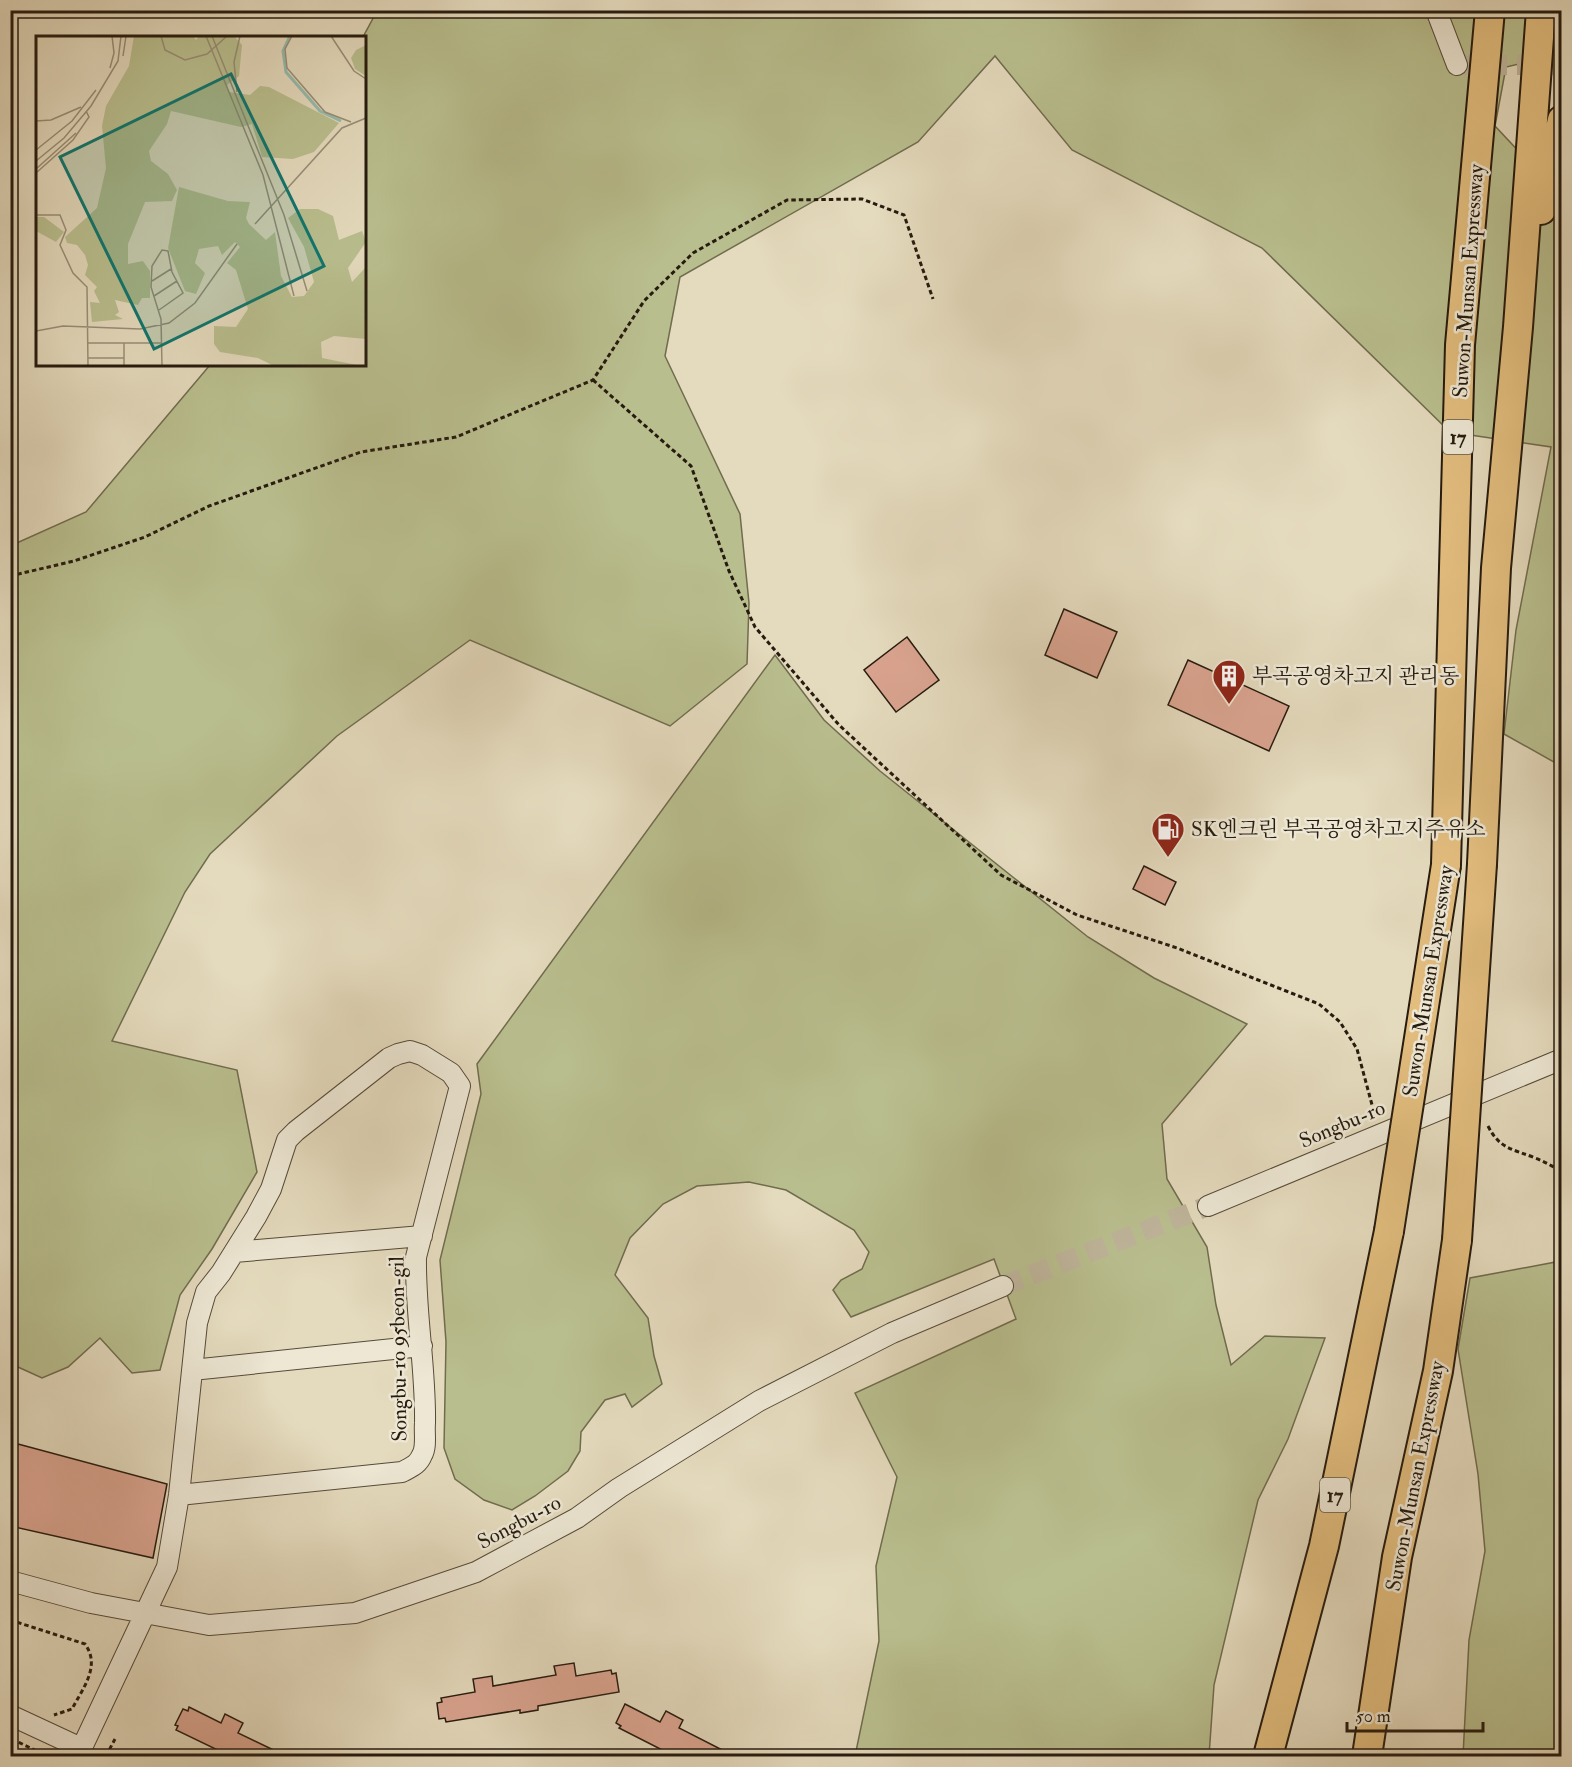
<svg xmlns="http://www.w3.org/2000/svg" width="1572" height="1767" font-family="'IM FELL Double Pica','Noto Serif KR',serif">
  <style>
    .green { fill: #b9be8e; stroke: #706c4e; stroke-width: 1.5 }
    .building { fill: #daa490; stroke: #261b0f; stroke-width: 1.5 }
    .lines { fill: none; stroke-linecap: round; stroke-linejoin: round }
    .minor-tunnel { stroke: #beb49a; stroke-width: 20; stroke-dasharray: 20 10; stroke-linecap: butt }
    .minor-casing { stroke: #564b3a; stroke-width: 22 }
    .highway-casing { stroke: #261b0f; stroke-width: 32 }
    .path { stroke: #261b0f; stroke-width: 3; stroke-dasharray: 4.5 3; stroke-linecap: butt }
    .minor { stroke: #ede7d4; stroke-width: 20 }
    .highway { stroke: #e2bd7e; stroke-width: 28 }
    .highway-bridge-casing { stroke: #261b0f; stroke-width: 32; stroke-linecap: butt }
    .highway-bridge { stroke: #e2bd7e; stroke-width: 28 }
    .labels { text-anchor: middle; stroke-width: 5; stroke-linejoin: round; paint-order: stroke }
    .shield { fill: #ede7d4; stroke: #62584a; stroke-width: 1.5 }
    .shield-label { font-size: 20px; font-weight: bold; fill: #261b0f }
    .street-label { font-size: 21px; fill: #261b0f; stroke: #ede7d4 }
    .poi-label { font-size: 21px; fill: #261b0f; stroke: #ede7d4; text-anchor: start }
    .inset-river { fill: none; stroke: #95bbae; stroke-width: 3 }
    .inset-road { fill: none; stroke: #988e77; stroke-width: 1.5 }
    .view { fill: #0f766e; fill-opacity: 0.15; stroke: #0f766e; stroke-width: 3 }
    .inset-edge { fill: none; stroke: #261b0f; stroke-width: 3 }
  </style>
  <rect width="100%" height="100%" fill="#e4dabd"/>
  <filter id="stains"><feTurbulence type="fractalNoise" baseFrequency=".00333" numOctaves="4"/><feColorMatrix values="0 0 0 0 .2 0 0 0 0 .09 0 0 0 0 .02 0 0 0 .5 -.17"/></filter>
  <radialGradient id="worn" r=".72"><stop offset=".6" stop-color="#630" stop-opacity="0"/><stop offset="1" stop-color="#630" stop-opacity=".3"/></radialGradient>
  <path class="green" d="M377,11H1561V54L1506,67L1495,126L1556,191L1561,193V766L1504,734L1516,630L1551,447L1450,432L1262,248L1072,150L995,56L918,142L680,277L665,356L740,514L749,603L747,664L670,726L470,640L337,736L210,854L185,892L112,1041L237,1070L257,1172L212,1249L180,1295L160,1370L132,1373L100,1338L68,1367L42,1378L18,1367L11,1360L10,546L86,512L210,365L364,364L363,37Z
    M775,655L824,720L880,771L1088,937L1154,978L1247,1024L1162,1124L1167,1179L1207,1247L1216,1305L1231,1365L1265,1336L1325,1338L1288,1439L1258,1500L1214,1685L1209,1756H855L879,1641L876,1566L897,1477L855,1393L1016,1319L994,1259L851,1317L833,1290L841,1280L862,1269L869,1252L854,1230L786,1190L749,1182L697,1186L663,1204L630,1238L615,1275L648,1318L654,1356L662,1384L632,1407L625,1394L605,1400L581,1432L580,1451L568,1471L535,1496L512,1510L484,1500L455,1479L444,1448L446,1342L440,1260L481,1094L477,1064Z
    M1561,1261V1756H1463L1469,1640L1485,1551L1478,1474L1458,1349L1470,1278Z"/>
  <path class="building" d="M1064,609L1117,632L1097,678L1045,655Z
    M907,637L939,680L896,712L864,670Z
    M1188,660L1289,706L1269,751L1168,705Z
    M1144,866L1176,882L1165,905L1133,889Z
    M18,1444L167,1484L153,1558L10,1526V1477Z
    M574,1663L576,1676L611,1670L612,1674L616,1673L619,1692L538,1706V1710L520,1713V1710L446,1722L445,1718L439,1719L437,1703L442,1702L441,1698L475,1692L473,1679L492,1676L493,1686L556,1675L554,1666Z
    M625,1704L660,1722L666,1711L683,1720L679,1728L734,1756H674L619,1728L621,1726L616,1723Z
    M189,1707L221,1723L225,1714L243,1723L238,1733L286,1756H230L176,1730L178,1726L175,1725L183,1709L188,1711Z"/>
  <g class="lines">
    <path class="minor-tunnel" d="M1457,65H1562
      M1003,1286L1208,1206"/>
    <defs>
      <path id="minor" d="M1436,10L1457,65
        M1208,1206L1562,1059
        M234,1252L422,1236
        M192,1370L422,1346
        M10,1581L91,1603L209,1625L355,1613L476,1572L577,1518L619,1488L759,1401L892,1333L1003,1286
        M10,1715L81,1748
        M78,1756L167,1567L179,1495L197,1323L206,1292L221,1273L256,1217L271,1189L287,1140L296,1131L389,1058L398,1054L410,1051L422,1055L451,1073L460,1086L416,1257C415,1313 426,1368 425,1423C424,1433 427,1447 422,1455C418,1465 411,1467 402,1472L179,1495"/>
      <path id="highway" d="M1541,210L1562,120
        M1482,864L1496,568L1518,327L1541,10
        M1446,865L1460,345L1490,10
        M1268,1756L1324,1546L1389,1231
        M1367,1756L1397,1557L1438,1371L1457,1240"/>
    </defs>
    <use href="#minor" class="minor-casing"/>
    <use href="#highway" class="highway-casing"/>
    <path class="path" d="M593,380L691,466L729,571L755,627L839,725L1001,875L1077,915L1177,948L1319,1004L1340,1022L1357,1049L1375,1116
      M10,576L74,561L145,537L209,506L361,452L456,437L593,380L644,301L693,253L787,200L862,199L904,215L933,299
      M1488,1126C1500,1150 1514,1149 1535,1158C1544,1161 1553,1167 1562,1171
      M10,1620L85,1644C101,1666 83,1688 72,1709L54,1715
      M12,1739L47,1756
      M106,1756L115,1739"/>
    <use href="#minor" class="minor"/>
    <use href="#highway" class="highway"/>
    <defs>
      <path id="highway-bridge" d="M1389,1231L1446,865
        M1457,1240L1482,864"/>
    </defs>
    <use href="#highway-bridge" class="highway-bridge-casing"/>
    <use href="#highway-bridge" class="highway-bridge"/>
  </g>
  <defs>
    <symbol id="building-pin" viewBox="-11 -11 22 30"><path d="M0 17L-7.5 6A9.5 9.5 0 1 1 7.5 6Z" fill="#8f2418" stroke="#ede7d4"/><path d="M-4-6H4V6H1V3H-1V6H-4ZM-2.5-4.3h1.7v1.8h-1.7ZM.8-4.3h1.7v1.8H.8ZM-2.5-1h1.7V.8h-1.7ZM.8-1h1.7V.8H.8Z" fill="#fff"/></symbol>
    <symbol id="fuel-pin" viewBox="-11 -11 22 30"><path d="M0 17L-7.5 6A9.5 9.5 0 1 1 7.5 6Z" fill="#8f2418" stroke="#ede7d4"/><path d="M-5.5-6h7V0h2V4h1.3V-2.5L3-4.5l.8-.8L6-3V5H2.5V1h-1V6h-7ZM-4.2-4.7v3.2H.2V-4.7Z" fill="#fff"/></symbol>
  </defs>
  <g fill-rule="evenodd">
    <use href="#building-pin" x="1210" y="657" width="38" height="52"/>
    <use href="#fuel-pin" x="1149" y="810" width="38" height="52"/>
  </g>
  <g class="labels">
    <g class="shield">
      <rect x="1443" y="420" width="30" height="34" rx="4.5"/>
      <rect x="1320" y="1478" width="30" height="34" rx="4.5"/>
    </g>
    <g class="shield-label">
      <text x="1458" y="444">17</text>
      <text x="1335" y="1502">17</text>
    </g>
    <g class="street-label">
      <text transform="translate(1468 281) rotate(-86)" y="7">Suwon-Munsan Expressway</text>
      <text transform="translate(1428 981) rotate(-81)" y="7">Suwon-Munsan Expressway</text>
      <text transform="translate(1342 1124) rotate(-23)" y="7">Songbu-ro</text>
      <text transform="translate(398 1349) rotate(-91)" y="7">Songbu-ro 95beon-gil</text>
      <text transform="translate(1415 1476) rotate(-79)" y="7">Suwon-Munsan Expressway</text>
      <text transform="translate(519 1522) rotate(-28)" y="7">Songbu-ro</text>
    </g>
    <g class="poi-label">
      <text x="1252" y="683">부곡공영차고지 관리동</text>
      <text x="1191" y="836">SK엔크린 부곡공영차고지주유소</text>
    </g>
  </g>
  <g transform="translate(36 36)">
    <rect width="330" height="330" fill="#e4dabd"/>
    <path d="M98,0H157L160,4L163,0H198L206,9L203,40L191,49L193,56L214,59L224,50L233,51L303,87L278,116L257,123L226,121L216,88L205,91L135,75L131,88L113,115L115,125L132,138L141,154L136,165L109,166L92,208V228L107,225L114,235V262H106L102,269L79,264L83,276L79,279L87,283L56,286L54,266L64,267L58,255L61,251L49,239L52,229L49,219L41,209L31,207L29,201L61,172L70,132L66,90L70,70L93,30ZM330,9V40L319,33L315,22L320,14ZM143,151L192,165L214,166L210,182L213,188L230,204L239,196L245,240L256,261L268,260L278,246L268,211L252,182L264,173H282L297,180L303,204L326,195L330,206L312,232L316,246L330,231V303L298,300L285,306L286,322L326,330H238L222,322L184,316L178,308V290L200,291L212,273L200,234L191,227L204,211L199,206L186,219L182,210L163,213L159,227L169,237L160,258L149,255L132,212ZM0,181H8L28,196L20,206L0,195Z" fill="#b9be8e"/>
    <path class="inset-river" d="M254,0L247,15L250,36L284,75L305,85"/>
    <path class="inset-road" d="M125,0L129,14L149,24L171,18L191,0M170,0L227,139L258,260M176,0L248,179L271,255M256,0L249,13L251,32L289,76L315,86M295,0L318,35L330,43M87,20L90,0M74,32L78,17L76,0M201,56L198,26L204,0M0,85L15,84L45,71M0,114L36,85L60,54M0,125L28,102L55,70L82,25L85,0M0,133L40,97M0,137L37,104L53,81L50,75M0,179H24L30,194L24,209L37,237L51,251L52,330M219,188L306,92L330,82M116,245L135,233M118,260L141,245M123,274L147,257L136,236L132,215L126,214L116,230L115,251L125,283L126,330M0,295L27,290L104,293L133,287L159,267L201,208M52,307H125M88,307V330M52,322H88"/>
    <path class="view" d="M195,38L288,230L118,313L24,121Z"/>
    <rect width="330" height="330" class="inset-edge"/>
  </g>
  <rect width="1572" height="1767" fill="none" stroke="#e4dabd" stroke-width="36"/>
  <rect x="12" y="12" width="1548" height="1743" fill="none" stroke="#261b0f" stroke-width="3"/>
  <rect x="18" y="18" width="1536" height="1731" fill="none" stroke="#261b0f" stroke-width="1.5"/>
  <path d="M1347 1722v9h136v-9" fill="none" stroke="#261b0f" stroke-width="3"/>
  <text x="1356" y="1722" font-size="18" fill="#261b0f" stroke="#ede7d4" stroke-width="4.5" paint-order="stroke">50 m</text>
  <rect width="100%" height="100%" filter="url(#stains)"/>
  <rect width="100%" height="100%" fill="url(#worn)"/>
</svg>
